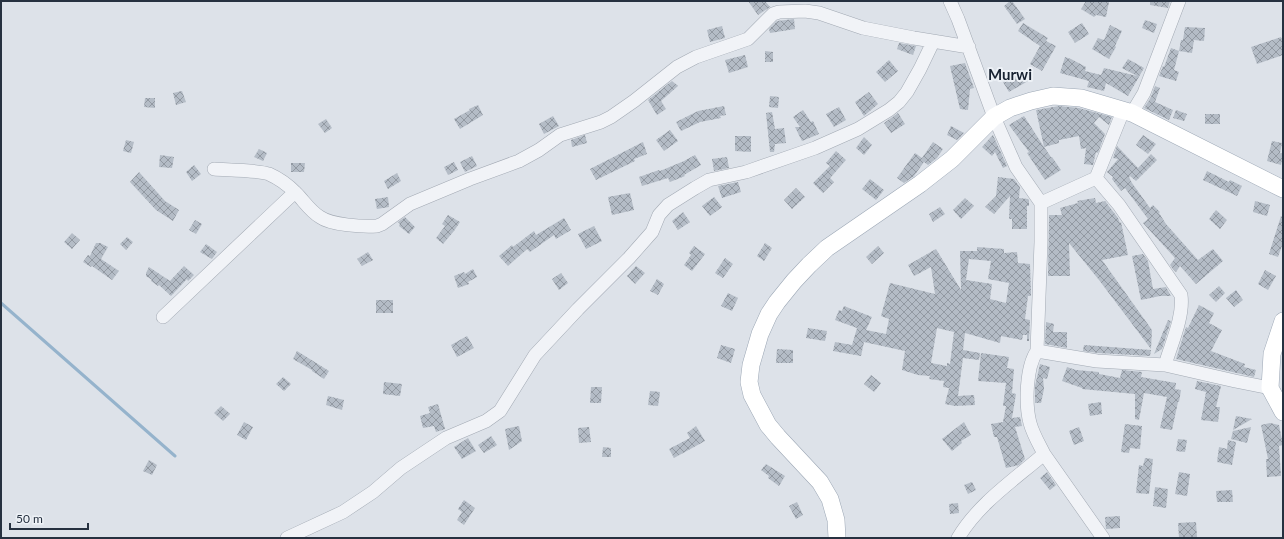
<svg xmlns="http://www.w3.org/2000/svg" width="1284" height="539" font-family="Lato,sans-serif">
  <style>
    .lines { fill: none; stroke-linecap: round; stroke-linejoin: round }
    .stream { stroke: #95b3cc; stroke-width: 3 }
    .building { fill: url(#building-cross-hatch); fill-rule: evenodd }
    .minor-casing { stroke: #a2a9b3; stroke-width: 14 }
    .major-casing { stroke: #9ca7b5; stroke-width: 18 }
    .minor { stroke: #f1f3f7; stroke-width: 13 }
    .major { stroke: #fff; stroke-width: 17 }
    .labels { text-anchor: middle; stroke-width: 4; stroke-linejoin: round; paint-order: stroke }
    .district-label { font-size: 15px; font-weight: bold; fill: #182231; stroke: #edf1f6 }
  </style>
  <defs>
    <pattern id="building-cross-hatch" width="8" height="8" patternUnits="userSpaceOnUse"><rect width="8" height="8" fill="#b4bcc6"/><path d="M0 0l8 8M0 8l8-8" fill="none" stroke="#9299a2"/></pattern>
  </defs>
  <rect width="100%" height="100%" fill="#dde2e9"/>
  <g class="lines">
    <path class="stream" d="M1,303L175,456"/>
  </g>
  <path class="building" d="M748,1H765L770,7L758,15Z
    M1010,1H1012L1025,19L1017,24L1004,6Z
    M1086,1H1103L1109,2L1106,17L1096,15L1094,17L1081,9Z
    M1150,1H1170L1168,8L1150,5Z
    M794,19L795,29L770,33L769,29L777,21Z
    M1145,20L1157,24L1154,33L1142,28Z
    M1023,23L1048,38L1046,41L1056,46L1042,71L1030,64L1040,46L1018,31Z
    M1082,23L1089,34L1075,43L1068,32Z
    M1110,25L1122,31L1115,46L1116,47L1109,59L1092,49L1098,38L1104,40Z
    M722,26L725,38L710,42L707,30Z
    M1185,27L1205,28L1204,41L1194,40L1192,53L1179,51L1181,40H1183Z
    M1281,37L1283,43V55L1257,64L1251,47Z
    M899,43L916,46L913,55L897,49Z
    M1171,48L1179,51L1174,70L1179,72L1176,81L1159,76L1163,66L1164,67Z
    M765,51L773,52V62H765Z
    M745,55L748,67L729,73L725,60Z
    M1065,57L1071,59L1086,67L1085,71L1101,75L1104,68L1137,76L1122,68L1128,59L1144,68L1128,96L1106,83L1104,91L1087,87L1089,81L1060,73Z
    M889,60L898,71L885,82L876,72Z
    M965,63L974,88L970,89L968,110L960,109L950,66Z
    M1022,71L1028,81L1009,92L1003,82Z
    M672,81L678,86L661,101L666,109L657,115L648,100Z
    M1155,86L1160,88L1155,102L1173,110L1169,120L1144,108L1151,97Z
    M182,91L186,102L176,105L173,93Z
    M869,92L878,104L864,116L855,102Z
    M770,96L779,97L778,108L769,107Z
    M145,98H155V108L144,107Z
    M478,105L483,115L460,129L454,119L470,110L469,109Z
    M724,106L726,115L720,116L721,118L700,122L681,131L676,122L698,111Z
    M1059,106L1079,108L1112,117L1109,125L1099,117L1094,123L1105,134L1098,153L1096,152L1093,165L1084,164L1086,148L1081,149L1079,136L1059,140V143L1044,147L1051,157H1052L1061,170L1045,180L1027,153L1029,152L1009,125L1024,116L1044,147L1036,110Z
    M839,107L846,120L834,127L826,114Z
    M803,110L811,122L813,121L819,134L802,141L795,127H800L793,117Z
    M1176,110L1187,114L1184,121L1173,118Z
    M772,112L775,129L784,128L786,143L775,144L774,152H770L766,113Z
    M898,113L905,124L891,133L884,123Z
    M1205,114H1220V124H1205Z
    M553,116L559,126L544,134L539,124Z
    M326,119L332,128L325,133L318,124Z
    M951,126L964,133L957,140L947,135Z
    M670,130L678,141L664,151L656,140Z
    M585,135L587,143L572,147L571,140Z
    M993,135L1007,166L1003,168L995,152L992,156L982,147Z
    M1143,135L1156,144L1148,154L1136,145Z
    M735,136H751V152L735,151Z
    M864,137L872,145L864,155L856,148Z
    M126,140L134,142L131,153L123,151Z
    M1272,141L1282,143L1280,153L1283,154L1281,165L1267,161Z
    M643,142L647,154L634,159L635,161L596,180L590,169Z
    M933,142L943,149L937,158L928,165L924,162L914,176L904,183L897,178L915,153L922,158Z
    M1117,146L1138,168L1151,154L1157,160L1136,181L1130,176L1135,172L1129,177L1132,183L1150,208L1153,205L1160,212L1159,213L1166,224L1198,260L1213,249L1223,261L1196,284L1180,266L1176,272L1173,269L1170,265L1175,258L1143,223L1148,219L1125,188L1121,191L1112,179L1113,177L1107,172L1118,159L1113,158Z
    M259,149L267,153L263,161L254,157Z
    M836,151L846,160L830,178L834,182L823,193L813,183L830,166L826,163Z
    M160,155L174,157L172,168L159,167Z
    M695,155L701,165L684,175L685,176L670,182L668,178L642,186L639,177L659,170L660,171L684,161Z
    M472,156L477,166L465,172L460,162Z
    M727,157L729,168L714,171L712,159Z
    M454,162L458,170L448,175L444,167Z
    M291,163H305L304,172H291Z
    M194,165L201,174L192,181L186,172Z
    M1207,171L1229,182L1230,180L1242,186L1237,196L1203,180Z
    M139,172L165,201L179,210L173,221L156,210L130,182Z
    M397,173L401,181L388,189L384,181Z
    M998,177L1014,179L1020,187L1019,198L1028,199L1029,200V206H1027V229H1012V219H1009L1010,196L994,214L985,207L996,196Z
    M870,179L884,190L876,200L862,189Z
    M738,182L741,192L722,198L718,186Z
    M796,188L805,197L792,209L784,200Z
    M630,193L634,210L612,215L608,197Z
    M388,197L389,207L377,209L375,199Z
    M714,197L722,207L710,216L702,206Z
    M965,198L974,206L961,219L953,210Z
    M1095,198L1096,203L1105,201L1118,218L1120,223L1121,222L1128,255L1102,260L1152,330L1151,349L1099,280L1069,243L1070,276H1048L1049,215H1062L1060,208L1078,203L1077,201Z
    M1255,201L1270,205L1267,216L1253,212Z
    M940,207L945,214L933,222L929,214Z
    M1216,210L1227,220L1220,229L1209,219Z
    M683,212L690,222L678,230L672,221Z
    M448,215L460,222L454,231L443,244L436,238L445,226L442,224Z
    M1281,216L1283,217V243L1278,257L1269,254Z
    M405,217L415,227L409,234L399,226L400,224L398,222Z
    M564,218L571,230L556,239L554,235L530,252L527,249L508,266L499,256L512,245L513,247L534,231L536,235Z
    M195,220L202,224L196,234L189,230Z
    M594,226L602,241L586,249L578,234Z
    M72,233L80,240L72,249L64,242Z
    M127,237L133,242L126,250L120,244Z
    M96,243H100L108,247L101,259L119,271L112,280L92,266L91,267L83,262L88,255L90,256Z
    M765,243L772,248L764,261L757,256Z
    M206,244L217,252L212,259L200,252Z
    M694,246L705,254L692,271L684,265L691,255L689,253Z
    M878,246L884,253L872,264L866,257Z
    M977,247L1004,249V253L1017,252L1018,263L1030,264L1031,293V296H1028L1025,319L1030,320L1029,341H1027V335H1023L1022,340L1001,336L1000,343L965,333L963,350L980,353L979,360L963,358L958,396L974,395L975,405L955,406L945,404L949,388L943,387L944,381L929,379L930,376L918,375L902,370L905,351L864,342L861,356L833,351L835,342L852,345L857,328L835,320L839,310L842,311L844,306L872,317L866,330L886,334L889,319L881,316L890,283L935,294L931,267L914,276L908,265L936,249L961,290L960,251H977ZM969,259L991,261L988,279L1009,283L1006,303L990,299L992,284L966,280ZM937,328L954,332L950,364L947,363V366L931,363Z
    M368,252L373,260L362,266L357,259Z
    M1143,254L1148,261L1153,289L1166,287L1171,296H1160L1141,300L1132,256Z
    M725,258L733,264L723,278L715,273Z
    M184,266L194,275L188,281L187,279L171,296L159,285L158,286L151,281L152,280L146,276V273L149,267L170,281Z
    M636,266L645,273L635,284L627,276Z
    M473,269L477,277L468,282L469,284L458,288L454,276L464,272L465,274Z
    M1265,270L1276,276L1268,290L1258,284Z
    M561,273L568,283L559,290L552,279Z
    M657,279L664,284L658,295L650,291Z
    M1219,286L1225,293L1216,302L1209,295Z
    M1236,290L1243,300L1234,307L1226,298Z
    M728,293L738,298L732,311L721,306Z
    M376,300H393V313H376Z
    M1199,305L1214,313L1209,323L1222,330L1211,351L1245,364L1244,367L1256,370L1254,377L1176,359L1186,327L1188,328Z
    M1168,320L1171,321L1162,349L1154,354Z
    M1046,322L1054,324L1053,332H1067V348L1045,344Z
    M808,328L827,331L825,341L806,338Z
    M467,336L474,348L457,357L451,345Z
    M721,345L735,349L731,363L717,358Z
    M1084,345L1151,350L1150,356L1098,353L1083,351Z
    M777,349L793,350V363H776Z
    M297,351L329,371L324,379L312,371V370L293,359Z
    M981,353L1009,357L1007,368L1014,369L1012,393L1016,394L1012,418L1020,417L1022,426L1015,427L1025,459L1019,465L1006,468L997,437H994L991,424L1003,422L1006,406H1003L1006,383L978,381Z
    M1040,364L1050,367L1047,379L1043,378L1044,389L1041,403H1035V386Z
    M1067,367L1076,370L1099,372V374L1120,378L1122,370L1142,372L1141,377L1176,383L1175,389L1181,390L1179,402H1178L1172,430L1160,428L1167,397L1144,393L1139,420L1135,419V394L1082,389V388L1062,381Z
    M871,375L881,383L874,392L864,384Z
    M283,377L291,384L284,391L276,384Z
    M1197,381L1221,386L1216,407H1220L1218,422L1201,420L1206,392L1195,389Z
    M384,382L402,384L400,396L383,394Z
    M591,387H602L601,403H590Z
    M650,391L660,392L658,406L648,405Z
    M328,396L344,400L342,410L326,405Z
    M1101,402L1102,414L1090,416L1088,404Z
    M438,404L445,429L436,432L434,426L423,428L420,416L430,413L428,407Z
    M221,406L230,414L223,421L214,413Z
    M1236,416L1252,419L1233,430Z
    M244,422L253,427L246,440L237,435Z
    M964,422L971,435L961,441L962,443L952,451L942,439Z
    M1270,423L1279,425L1283,445L1279,446L1281,476L1267,477L1266,459H1268L1261,425Z
    M1125,424L1142,426L1140,449L1130,448L1129,453L1121,452Z
    M519,426L522,441L509,450L505,429Z
    M696,426L705,441L674,458L669,449L690,438L687,433Z
    M589,427L591,442L579,443L578,428Z
    M1079,427L1084,441L1074,445L1069,431Z
    M1251,427L1247,443L1231,439L1233,431Z
    M491,436L497,445L484,453L478,445Z
    M468,438L476,451L462,459L454,447Z
    M1178,439L1187,440L1185,452L1176,451Z
    M1228,440L1236,442L1232,465L1217,462L1219,447L1227,449Z
    M603,447L611,448V457H602Z
    M1145,458L1153,459L1149,494L1136,493L1139,465L1143,466Z
    M149,460L157,465L152,475L143,471Z
    M766,464L785,476L779,486L768,478L769,476L761,470Z
    M1047,472L1056,485L1050,490L1040,478Z
    M1179,472L1190,474L1187,496L1175,494Z
    M972,482L976,490L968,494L964,485Z
    M1155,487L1168,489L1166,508L1153,506Z
    M1232,490L1233,502H1217L1216,491Z
    M464,500L475,508L464,525L457,520L462,512L458,509Z
    M797,502L803,515L796,519L789,506Z
    M958,503L959,513L950,514L949,504Z
    M1120,516V528L1106,529L1105,517Z
    M1196,522L1197,537L1179,538L1178,523Z"/>
  <g class="lines">
    <defs>
      <path id="minor" d="M950,1L958,19L994,117L1016,167L1041,203V242L1037,351L1097,361L1165,365L1235,381L1270,388
        M1132,113L1144,93L1179,1
        M214,169C227,170 258,170 269,174C278,178 289,186 296,193C304,201 310,211 320,217C331,225 363,227 377,226L382,224L410,204L470,179L519,161L539,150L560,135L601,122L611,117L634,101L677,67L696,57L748,39L773,14L779,12L805,11L819,13L863,28L914,38L969,47
        M1096,178L1123,111
        M1041,203L1096,178L1119,205L1181,295C1184,317 1171,344 1165,365
        M163,317L295,192
        M1044,454L1103,538
        M287,538L343,512L373,492L401,468L446,438L486,421L500,411L535,355L578,309L629,258L652,232L659,215L668,205L695,188L709,180L746,172L815,148L858,129L889,110L899,102L907,92L920,69L933,42
        M958,538C979,503 1014,480 1044,454C1039,444 1033,434 1030,423C1025,404 1026,367 1037,351"/>
      <path id="major" d="M1283,321L1272,354L1270,388L1283,412
        M837,538L836,520L830,499L820,482L778,437L768,425L752,395L749,382L751,365L760,334L769,314L777,302L794,281L809,265L827,248L920,184L952,159L994,117L1010,108L1031,101L1053,96L1081,98L1132,113L1283,189"/>
    </defs>
    <use href="#minor" class="minor-casing"/>
    <use href="#major" class="major-casing"/>
    <use href="#minor" class="minor"/>
    <use href="#major" class="major"/>
  </g>
  <g class="labels">
    <g class="district-label">
      <text x="1010" y="80">Murwi</text>
    </g>
  </g>
  <rect width="1284" height="539" fill="none" stroke="#263140" stroke-width="4"/>
  <path d="M10 523v6h78v-6" fill="none" stroke="#263140" stroke-width="2"/>
  <text x="16" y="523" font-size="12" fill="#263140" stroke="#edf1f6" stroke-width="3" paint-order="stroke">50 m</text>
</svg>
